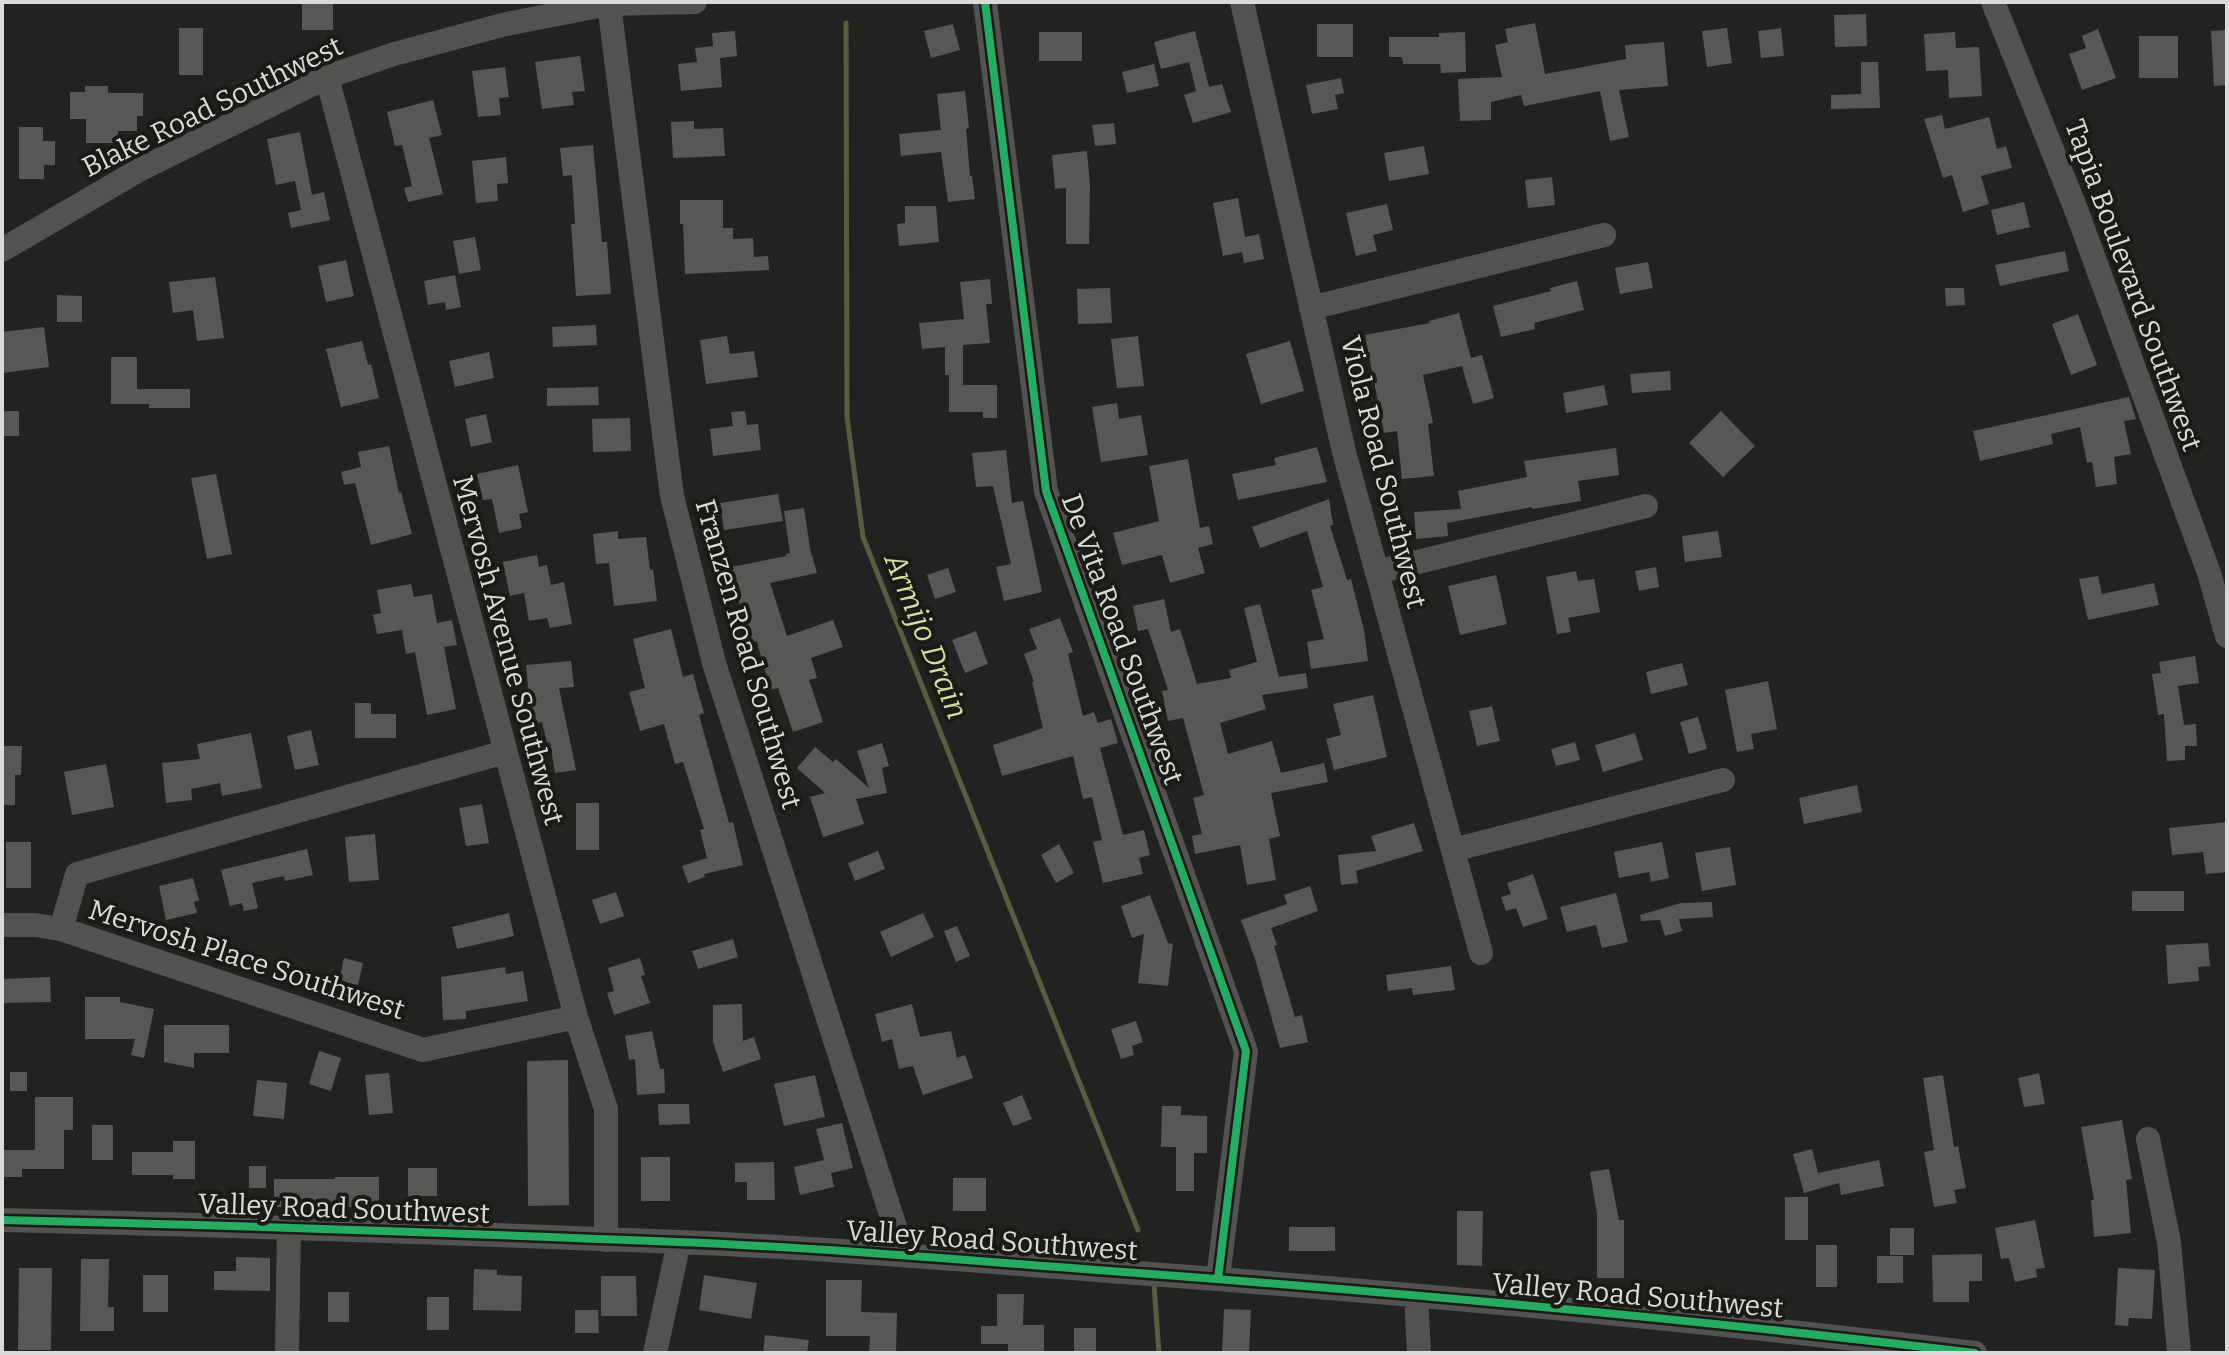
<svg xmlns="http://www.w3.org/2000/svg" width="2229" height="1355" font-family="Bitter,serif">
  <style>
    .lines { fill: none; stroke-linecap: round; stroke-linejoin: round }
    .stream { stroke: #5a5c3f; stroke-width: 5 }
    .building { fill: #575756 }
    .minor { stroke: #525250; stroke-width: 24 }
    .cycleway-casing { stroke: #1a1a17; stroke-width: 13 }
    .cycleway { stroke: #26ab63; stroke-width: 8 }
    .labels { text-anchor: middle; stroke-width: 8; stroke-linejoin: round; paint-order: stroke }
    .street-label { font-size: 28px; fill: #dadad8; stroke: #1a1a17 }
    .water-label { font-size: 30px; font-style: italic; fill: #d8db9f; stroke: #1a1a17 }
  </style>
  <rect width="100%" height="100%" fill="#222321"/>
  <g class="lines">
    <path class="stream" d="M846,23L847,417L863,537L1138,1230
      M1154,1285L1159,1353"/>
  </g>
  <path class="building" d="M302,2H333V30H302Z
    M1866,14L1867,46L1835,47L1834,15Z
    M1535,23L1545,74L1626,59L1625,45L1664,42L1668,86L1619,90L1629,137L1610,141L1600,91L1524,106L1521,95L1491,102V120L1460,121L1458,79L1502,77L1495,45L1508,42L1505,29Z
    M953,24L960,50L931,58L924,31Z
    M1317,24H1353V57H1317Z
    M179,28H203V75H179Z
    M1727,28L1732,63L1707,67L1702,31Z
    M1781,28L1784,56L1761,58L1758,31Z
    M2098,29L2116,78L2082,90L2069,54L2086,48L2082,36Z
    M2227,30V85L2214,86L2211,31Z
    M735,31L737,56L720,58L722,87L681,91L678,64L697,62L695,48L713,46L712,33Z
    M1195,31L1209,87L1222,84L1231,112L1193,123L1184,95L1196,91L1189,62L1161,69L1154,42Z
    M1039,32H1082V61H1039Z
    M1465,32L1466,72L1441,73L1440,64H1403L1402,57H1389V37H1439V33Z
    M1955,32L1956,48L1979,47L1982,96L1949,98L1948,70L1926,71L1924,34Z
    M2139,36H2178V78H2139Z
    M580,56L585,91L572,92L574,105L542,109L535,62Z
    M1861,62H1878L1880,108L1831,109V95L1861,94Z
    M1154,64L1159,86L1127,93L1122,72Z
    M505,67L509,97L499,98L501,115L478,117L472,71Z
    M1341,78L1344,93L1335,95L1338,109L1312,114L1306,85Z
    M85,86H108V93H143V116H137V131H118V143H86V119H70V92H85Z
    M965,91L969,128L966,129L970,176H972L975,199L948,202L941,152L901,156L899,134L941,130L937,94Z
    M433,100L442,135L429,138L443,194L408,202L404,188L412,186L402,145L395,146L387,112Z
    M1942,115L1945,129L1989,117L1997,149L2006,146L2012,168L1981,176L1989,204L1963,212L1952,175L1943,178L1924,119Z
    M694,121V129L723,128L725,156L673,158L671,122Z
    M1114,123L1116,144L1095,146L1092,125Z
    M19,127H43V141H55V165H44V179H19Z
    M300,132L312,195L324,192L330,220L291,228L288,213L301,210L295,181L276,185L267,139Z
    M593,145L602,242H607L611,294L576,296L571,224H575L572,175L563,176L560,148Z
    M1424,146L1429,174L1389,181L1384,153Z
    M1087,151L1090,186L1089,244H1066V188L1055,189L1052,155Z
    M506,157L508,183L497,184L498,201L476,203L472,161Z
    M1552,177L1555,205L1528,208L1525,180Z
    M1238,198L1245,237L1259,234L1264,259L1244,263L1242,252L1223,256L1213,203Z
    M680,200H723V228H733V239L753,238L754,257L768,256L769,270L685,274L683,224H680Z
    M2024,202L2030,227L1997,235L1991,210Z
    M1387,204L1393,230L1373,235L1377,251L1356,256L1346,213Z
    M905,206H936L939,242L899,246L897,224L905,223Z
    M475,237L481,270L459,274L453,241Z
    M2065,251L2069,271L2000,286L1995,265Z
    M346,260L354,296L326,302L318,266Z
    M1648,262L1653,288L1620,294L1615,268Z
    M455,275L461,307L446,310L445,302L428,305L424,281Z
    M215,277L224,338L197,341L193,310L173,313L169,282Z
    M990,279L992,304H986L990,343L963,345V385H997V418H983V412H949V375H945V347L922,349L919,323L964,319L960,282Z
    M1577,281L1584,310L1534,323L1535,329L1501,337L1493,306L1551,291L1550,288Z
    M1110,288L1112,323L1078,324L1077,289Z
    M1945,288H1964L1965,305L1946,306Z
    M57,295L82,296V322H57Z
    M1459,313L1471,358L1482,355L1494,398L1473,404L1462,366L1423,375L1433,423L1428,424L1434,476L1402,479L1397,431L1384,433L1365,335L1430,323L1429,321Z
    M2078,314L2097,365L2071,375L2052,324Z
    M596,325L597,345L553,347L552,327Z
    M44,327L49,367L2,373V332Z
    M727,336L730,354L754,351L758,377L706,384L700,340Z
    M1138,336L1144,386L1117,388L1111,339Z
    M362,341L368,365L371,364L379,398L341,407L326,349Z
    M1290,341L1304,391L1261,404L1246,354Z
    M489,352L494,378L455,387L449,361Z
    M111,357H137V389H190V408H149V404H111Z
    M1670,371L1671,390L1632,393L1630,374Z
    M1604,385L1608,405L1566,413L1563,393Z
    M598,387L599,405L547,406V388Z
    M2129,397L2136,419L2124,421L2131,454L2114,457L2117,484L2096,487L2092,462L2087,463L2080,427L2051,434L2053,444L1980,461L1973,431Z
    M1117,403L1119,419L1141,415L1148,455L1101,462L1092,407Z
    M2,411H19V436H2Z
    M745,411L747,425L758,424L761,450L713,456L710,429L733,426L731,412Z
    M1721,411L1755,446L1723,477L1689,443Z
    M486,414L492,442L471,447L465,419Z
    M630,418L631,451L593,452L592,419Z
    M389,446L399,493L401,492L412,534L371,545L355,483L344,485L341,472L361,467L358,452Z
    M1317,447L1327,482L1238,500L1232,474L1276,465L1274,458Z
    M1616,448L1619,475L1578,481L1581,501L1532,509V507L1447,523L1448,536L1416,539L1414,512L1461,509L1458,491L1527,477L1524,461Z
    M1006,450L1012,503L1023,501L1042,592L1004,601L996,567L1011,564L993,486L976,487L972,453Z
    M1188,459L1200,528L1209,526L1213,544L1198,548L1205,573L1170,583L1162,555L1122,565L1113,533L1159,521L1149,466Z
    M518,465L528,512L519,514L522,528L499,533L492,499L483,500L477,474Z
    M216,474L232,554L207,559L191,478Z
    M778,494L783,521L724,530L720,503Z
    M1329,499L1333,525L1330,526L1347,580L1351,579L1364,630L1368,661L1311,669L1307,642L1324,639L1311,590L1323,587L1307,531L1260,548L1252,527Z
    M804,508L810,548L817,573L770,583L787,636L833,620L843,647L811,658L817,678L809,680L823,722L793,732L778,688L770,690L757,641L752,643L736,592L731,567L786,556V554L790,553L784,511Z
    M618,531V539L646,537L650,570L653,569L657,601L614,606L609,563L596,564L593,534Z
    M1718,531L1722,557L1685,562L1682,536Z
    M537,555L539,567L547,565L551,585L564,582L572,624L550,628L547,618L529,621L524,593L510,596L503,562Z
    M1656,567L1659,587L1639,591L1635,571Z
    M948,568L956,592L935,599L927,575Z
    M1576,571L1578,581L1594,579L1600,612L1568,618L1571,632L1557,634L1546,577Z
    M1496,575L1507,624L1460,635L1448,586Z
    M2098,576L2102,594L2154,583L2159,605L2088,620L2079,579Z
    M411,584L414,597L432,594L437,623L452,620L457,645L444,647L456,709L427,715L415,652L406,654L402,630L377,634L373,615L381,613L377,590Z
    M1164,599L1171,632L1180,629L1197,684L1231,678L1229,670L1257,662L1244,608L1260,604L1279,677L1306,673L1308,688L1262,695L1266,709L1220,723L1228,754L1272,741L1281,773L1324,763L1328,782L1271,793L1280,836L1269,839L1276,880L1247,885L1240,845L1195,854L1192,836L1202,834L1193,798L1204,795L1183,718L1168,721L1162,691L1168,690L1148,629L1138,631L1133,606Z
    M1060,618L1073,652L1068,654L1083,716L1094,712L1098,723L1111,719L1118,743L1100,748L1123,835L1144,830L1150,855L1139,858L1143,874L1103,883L1093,842L1102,840L1092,797L1083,799L1073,756L1002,776L993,745L1043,728L1032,682H1034L1024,654L1037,649L1029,629Z
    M671,629L683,677L693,674L704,713L699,715L729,823L733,822L743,865L704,874L705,877L688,883L682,866L707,858L700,830L704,829L683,762L675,764L664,724L640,731L629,692L645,688L633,639Z
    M976,631L988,664L965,673L952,640Z
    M2195,656L2199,683L2178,686L2184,725L2196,724L2197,746H2185V760L2167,761L2164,714L2158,715L2152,674L2161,673L2159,662Z
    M571,661L574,687L559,688L576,770L555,773L550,742L547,743L542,722L531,724L526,665Z
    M1682,663L1688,685L1651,694L1646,672Z
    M1768,681L1777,729L1751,734L1754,749L1737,752L1725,690Z
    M1373,695L1387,757L1334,770L1326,739L1341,735L1333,704Z
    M355,703H371V714H396V738H355Z
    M1492,706L1500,741L1477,746L1469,711Z
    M1698,717L1707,749L1689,754L1680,722Z
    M311,730L319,765L295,770L287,736Z
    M251,733L262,788L222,796L220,783L191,789L192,800L166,803L162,763L200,759L197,744Z
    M1635,733L1643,760L1603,772L1595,745Z
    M1575,742L1580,760L1556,766L1551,749Z
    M882,743L889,766L882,768L887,793L856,799L864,824L823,837L810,797L825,793L797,768L815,747L833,762L836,759L869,788L857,751Z
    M2,746H22L21,775H15V805H2Z
    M106,764L114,807L72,815L64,772Z
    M1857,785L1862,812L1804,824L1799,798Z
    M576,803H599V850H576Z
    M482,804L489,843L466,846L459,808Z
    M2227,822V872L2206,874L2203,852L2172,855L2169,828Z
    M1414,823L1423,851L1356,871L1358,883L1341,885L1338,855L1376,851L1371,836Z
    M375,834L379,880L349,882L345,837Z
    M6,842H31V888H6Z
    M1662,842L1669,878L1651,882L1649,872L1619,878L1614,852Z
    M1059,844L1074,873L1056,883L1041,855Z
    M1730,847L1736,885L1702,891L1695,853Z
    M307,849L313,875L285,881L284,876L252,883L258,908L244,911L242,903L230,906L221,870Z
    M878,851L885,869L855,881L848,863Z
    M1533,874L1548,919L1523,927L1516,908L1506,911L1501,897L1511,894L1507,883Z
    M193,878L199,900L194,902L197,913L166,920L159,886Z
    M1310,886L1318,911L1271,928L1277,945L1274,946L1295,1017L1302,1015L1308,1042L1280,1048L1255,959L1241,920L1287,904L1284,895Z
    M2132,891H2184V911H2132Z
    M616,892L624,916L600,924L592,900Z
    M1616,893L1628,942L1602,948L1596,925L1567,932L1560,907Z
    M1150,895L1168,943L1173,944L1168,986L1138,983L1144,934L1132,938L1121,906Z
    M1712,902L1713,917L1679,919L1682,931L1665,936L1660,920L1641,921L1640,915L1681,903Z
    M509,913L514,936L457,949L452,927Z
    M923,913L934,937L891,957L880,932Z
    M957,926L970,956L956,962L944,931Z
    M733,939L738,957L698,969L692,951Z
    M2208,943L2210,966L2198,967L2199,981L2168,984L2166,945Z
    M344,958L363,963L358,985L339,981Z
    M640,958L645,975L641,976L650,1003L614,1015L607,993L614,991L608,968Z
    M1451,966L1455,990L1413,995L1412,988L1388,991L1386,975Z
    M505,967L506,974L523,971L528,1001L466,1011V1019L443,1020L441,977Z
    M50,977L51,1002L2,1003V979Z
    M85,997H120V1002L154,1009L144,1058L131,1055L135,1039H85Z
    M742,1004L743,1041L754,1037L761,1059L723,1072L713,1042V1005Z
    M912,1004L920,1037L951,1031L957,1058L965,1055L973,1078L923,1095L913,1066L899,1069L892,1039L882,1042L875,1014Z
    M1136,1021L1143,1042L1132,1046L1134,1055L1121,1059L1111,1029Z
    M164,1025H229V1053H194V1068L164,1062Z
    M652,1031L660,1069H664L665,1093L637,1095L635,1059L629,1060L625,1036Z
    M319,1051L341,1058L331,1091L309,1084Z
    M568,1060L569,1205L528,1206L527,1061Z
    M10,1072H27V1091H10Z
    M389,1073L393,1113L369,1115L365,1075Z
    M2039,1073L2045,1104L2024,1107L2018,1078Z
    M815,1075L825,1117L784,1126L774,1084Z
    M1943,1075L1954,1147L1958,1146L1966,1188L1954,1190L1957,1203L1934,1207L1924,1152L1934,1150L1923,1078Z
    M257,1080L287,1083L284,1119L253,1116Z
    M1022,1095L1032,1119L1013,1126L1003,1103Z
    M35,1097H73V1130H64V1169H22V1177H2V1150H35Z
    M658,1104H689L690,1124L659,1125Z
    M1162,1106H1181V1115L1207,1116V1153H1194V1191H1176V1147H1161Z
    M2122,1120L2132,1179L2126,1180L2131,1233L2094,1237L2091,1200H2094L2081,1127Z
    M842,1123L853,1168L831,1173L834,1187L800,1195L794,1167L824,1160L816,1129Z
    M92,1125H113V1160H92Z
    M173,1141H195V1179H173V1175H132V1152H173Z
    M1812,1149L1818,1173L1879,1160L1884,1186L1841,1195L1839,1183L1804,1193L1793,1154Z
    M641,1157H670V1201H641Z
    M774,1162L775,1200H747V1182H735V1163Z
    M249,1166H266V1188H249Z
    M408,1168H437V1196H408Z
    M1609,1169L1619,1220H1624V1278H1597V1214L1590,1172Z
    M335,1177H379V1207H274V1179H335Z
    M953,1178H986V1211H953Z
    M1785,1197H1808V1240H1785Z
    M1457,1211H1483L1482,1266L1457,1265Z
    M2035,1220L2045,1268L2036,1269L2037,1277L2015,1282L2009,1258L2001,1259L1995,1228Z
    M1289,1227H1335V1251H1289Z
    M1890,1228H1914V1255H1890Z
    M1816,1245H1837V1287H1816Z
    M1982,1254V1281H1969V1302H1933L1932,1255Z
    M1877,1256H1903V1283H1877Z
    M236,1257L270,1258V1291L214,1290V1271H236Z
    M81,1259H109L108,1307H114V1331H80Z
    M19,1268H52L51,1350H18Z
    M2118,1268L2155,1270L2152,1319L2129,1318L2128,1326L2115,1325Z
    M474,1269L497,1270V1275L522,1276L521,1311L473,1310Z
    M143,1275H168V1312H143Z
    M704,1275L757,1283L751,1319L699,1310Z
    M601,1276H636L637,1316H601Z
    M826,1280H862L861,1312L897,1313L896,1353H869L870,1336H826Z
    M328,1292H349V1322H328Z
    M997,1294H1024L1023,1325H1044V1353H1008V1344H981V1326H997Z
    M427,1297H449V1330H427Z
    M1224,1309L1251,1310L1249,1353H1222Z
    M575,1310H598L599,1333H575Z
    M1074,1328H1096V1353H1074Z
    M765,1335L809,1340L807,1353H763Z"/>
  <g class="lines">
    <path class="minor" d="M985,2L1046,491L1246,1051L1218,1279
      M1242,2L1344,452L1481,953
      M1993,2L2077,212L2209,573L2227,636
      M609,4L672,496L714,663L904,1255
      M327,77L576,1017L606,1109V1240
      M2,250L141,169L327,77L394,54L506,24L609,4L695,2
      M1311,308L1604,235
      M1377,572L1646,506
      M505,752L77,874L61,929L423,1050L576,1017
      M1453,850L1723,780
      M2,925H35L61,929
      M2148,1139L2169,1242L2179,1353
      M2,1220C227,1225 453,1233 678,1242C827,1248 976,1261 1124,1272C1409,1293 1692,1319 1975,1353
      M1416,1296L1419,1353
      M287,1353L289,1227
      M655,1353L679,1242"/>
    <defs>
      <path id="cycleway" d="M985,2L1046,491L1246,1051L1218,1279
        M2,1220C227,1225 453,1233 678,1242C827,1248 976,1261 1124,1272C1409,1293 1692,1319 1975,1353"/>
    </defs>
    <use href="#cycleway" class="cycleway-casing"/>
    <use href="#cycleway" class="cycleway"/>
  </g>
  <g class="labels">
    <g class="street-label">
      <text transform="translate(212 106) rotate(-26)" y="10">Blake Road Southwest</text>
      <text transform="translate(2134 285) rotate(70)" y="10">Tapia Boulevard Southwest</text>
      <text transform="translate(1384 472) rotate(76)" y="10">Viola Road Southwest</text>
      <text transform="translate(1123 639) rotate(70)" y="10">De Vita Road Southwest</text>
      <text transform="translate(509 650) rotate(75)" y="10">Mervosh Avenue Southwest</text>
      <text transform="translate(749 654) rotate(74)" y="10">Franzen Road Southwest</text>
      <text transform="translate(247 959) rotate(18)" y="10">Mervosh Place Southwest</text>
      <text transform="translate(344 1208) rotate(2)" y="10">Valley Road Southwest</text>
      <text transform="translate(992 1240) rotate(4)" y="10">Valley Road Southwest</text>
      <text transform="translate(1638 1295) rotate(5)" y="10">Valley Road Southwest</text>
    </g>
    <g class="water-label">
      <text transform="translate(926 636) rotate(68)" y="10">Armijo Drain</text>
    </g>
  </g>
  <rect width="2229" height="1355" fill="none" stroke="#dadad8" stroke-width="8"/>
</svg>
